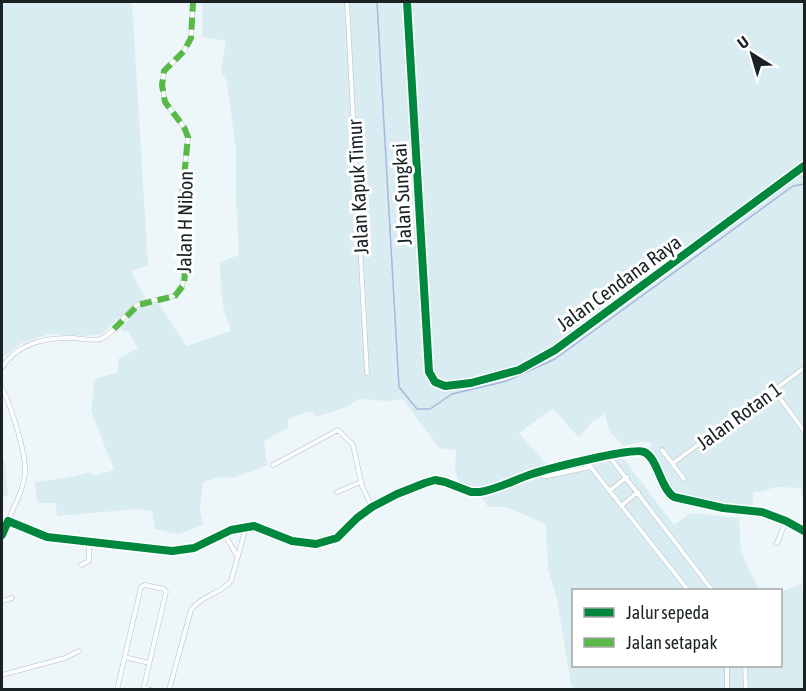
<svg xmlns="http://www.w3.org/2000/svg" width="806" height="691" font-family="'Asap Condensed',sans-serif">
  <style>
    .built { fill: #d9ecf1 }
    .lines { fill: none; stroke-linecap: round; stroke-linejoin: round }
    .stream { stroke: #a6b6dd; stroke-width: 1.5 }
    .minor-casing { stroke: #b6bdbf; stroke-width: 5 }
    .minor { stroke: #fcfefe; stroke-width: 4 }
    .quiet { stroke: #58b947; stroke-width: 6; stroke-dasharray: 12 6; stroke-linecap: butt }
    .cycleway-casing { stroke: #fff; stroke-width: 11 }
    .cycleway { stroke: #00873e; stroke-width: 8 }
    .labels { text-anchor: middle; stroke-width: 6; stroke-linejoin: round; paint-order: stroke }
    .street-label { font-size: 20px; fill: #1b2224; stroke: #fff }
  </style>
  <rect width="100%" height="100%" fill="#edf6f9"/>
  <path class="built" d="M2,2H132L148,266L131,271L145,298L134,304L102,334L87,336L49,334L22,343L3,357Z
    M201,2H804V504L801,488L778,487L753,493V506L720,504L678,495L671,491L650,449L651,442H640L623,446L610,432L605,414L593,421L579,438L553,408L519,433L549,467L524,473L489,488L471,489L459,483L455,469L456,450L439,448L403,399L387,401L358,399L346,407L316,417L310,411L288,419L289,427L264,441L267,465L233,478L221,477L203,482L200,510L203,525L178,534L155,529L152,511L136,509L57,516L56,503H37L35,482L66,478L91,472L93,476L114,470L91,411L95,379L118,372V359L138,348L128,331L125,332L120,328L136,311L144,305L158,303L187,346L231,331L224,310L221,292L220,262L239,255L236,197V149L227,82L221,71L226,41L202,37L203,9Z
    M4,458L8,495L2,497V459Z
    M623,458L674,525L691,513L739,518L741,552L759,590H574V666H780L781,592L802,583L804,612V689H574L571,685L557,598L548,570L546,524L507,507H488L480,495L503,490L538,477Z"/>
  <g class="lines">
    <path class="stream" d="M377,2L399,387L417,409H430L452,394L507,381L555,359L793,186L804,184"/>
    <defs>
      <path id="minor" d="M347,2L367,373
        M407,2L429,372L435,382L445,386L471,383L519,370L555,350L804,166
        M800,169L804,175
        M2,367C18,343 46,337 73,338C83,339 92,341 101,339C117,332 124,312 139,304C154,297 172,303 182,288L187,251L181,202L188,137L184,127L165,102L162,85L164,71L184,51L191,38L193,2
        M2,388C11,406 26,452 25,472C24,489 14,506 8,521
        M774,390L804,431
        M662,450L684,479
        M609,456L712,590
        M586,461L688,590
        M673,463L804,368
        M273,465L338,430L353,445L362,486L372,507
        M539,472L543,476H548L591,467
        M609,491L627,477
        M337,492L361,482
        M621,506L638,492
        M224,533L237,556
        M2,535L8,521L47,537L172,551L194,548L231,530L254,526L292,541L316,544L337,538L357,518L372,507L397,494L425,483L435,480L445,482L471,492H480C498,489 514,480 532,474C547,469 633,447 644,452C658,458 660,488 674,497L723,508L762,512L786,521L804,531
        M777,543L786,521
        M81,565L89,561V541
        M2,601L12,598
        M125,657L149,663
        M745,666L746,690
        M2,675L65,658L79,651
        M143,688L151,690
        M117,690L141,587L145,585L164,589L166,592L143,690
        M169,690L191,610C201,596 220,594 231,581L246,527
        M727,690V666"/>
    </defs>
    <use href="#minor" class="minor-casing"/>
    <use href="#minor" class="minor"/>
    <path class="quiet" d="M114,329L138,305L175,296L184,284L187,251L181,209L188,137L184,127L165,102L162,85L164,71L184,51L191,38L193,2"/>
    <defs>
      <path id="cycleway" d="M407,2L429,372L435,382L445,386L471,383L519,370L555,350L804,166
        M2,535L8,521L47,537L172,551L194,548L231,530L254,526L292,541L316,544L337,538L357,518L372,507L397,494L425,483L435,480L445,482L471,492H480C498,489 514,480 532,474C547,469 633,447 644,452C658,458 660,488 674,497L723,508L762,512L786,521L804,531"/>
    </defs>
    <use href="#cycleway" class="cycleway-casing"/>
    <use href="#cycleway" class="cycleway"/>
  </g>
  <g class="labels">
    <g class="street-label">
      <text transform="translate(358 187) rotate(-93)" y="7">Jalan Kapuk Timur</text>
      <text transform="translate(402 194) rotate(-93)" y="7">Jalan Sungkai</text>
      <text transform="translate(185 222) rotate(-89)" y="7">Jalan H Nibon</text>
      <text transform="translate(619 283) rotate(-36)" y="7">Jalan Cendana Raya</text>
      <text transform="translate(739 416) rotate(-36)" y="7">Jalan Rotan 1</text>
    </g>
  </g>
  <rect width="806" height="691" fill="none" stroke="#1b2224" stroke-width="6"/>
  <rect x="572" y="589" width="210" height="78" fill="#ffffff" stroke="#a4a7a7" stroke-width="1.5"/>
  <rect x="584" y="608" width="30" height="9" fill="#00873e" stroke="#a4a7a7" stroke-width="1.5"/>
  <text x="626" y="619" font-size="18" fill="#1b2224">Jalur sepeda</text>
  <rect x="584" y="638" width="30" height="9" fill="#58b947" stroke="#a4a7a7" stroke-width="1.5"/>
  <text x="626" y="649" font-size="18" fill="#1b2224">Jalan setapak</text>
  <g transform="translate(752 54) rotate(323)" stroke="#ffffff" stroke-width="4.5" paint-order="stroke">
  <path d="M0-4.5L10 22L0 15L-10 22Z" fill="#1b2224"/>
  <text y="-9" font-size="16" font-weight="bold" text-anchor="middle" fill="#1b2224">U</text>
  </g>
</svg>
